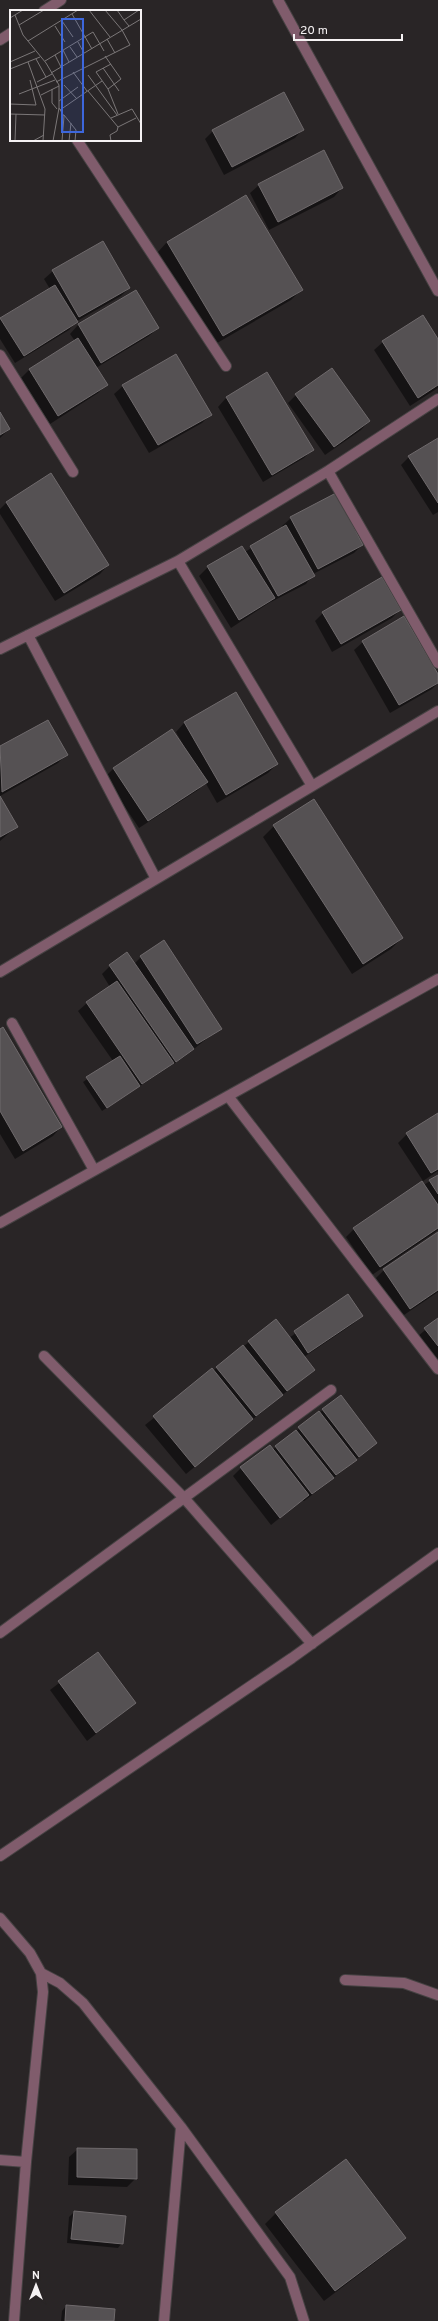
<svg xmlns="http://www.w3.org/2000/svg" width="438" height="2321" font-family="Overpass,sans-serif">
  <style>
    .shadow { fill: #0007 }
    .building { fill: #555153; stroke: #6f6a6c }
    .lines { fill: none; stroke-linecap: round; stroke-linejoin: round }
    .service-casing { stroke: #464243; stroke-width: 12 }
    .minor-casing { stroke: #464243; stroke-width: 12 }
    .service { stroke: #805c6c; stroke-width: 10 }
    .minor { stroke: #805c6c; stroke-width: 10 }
    .inset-road { fill: none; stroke: #7b7778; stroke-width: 1 }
    .view { fill: #3d67dc; fill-opacity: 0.15; stroke: #3d67dc; stroke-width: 2 }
    .inset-edge { fill: none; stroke: #f5f2f3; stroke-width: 2 }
  </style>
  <rect width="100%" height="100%" fill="#292526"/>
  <path class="shadow" d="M303,129L295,138L224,175L205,139L213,131Z
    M259,185L342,188L334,197L269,230L250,193Z
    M167,242L302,289L291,300L212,346L157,253Z
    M53,271L129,288L121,296L77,321L69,330L15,363L0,339V320L50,289L44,279Z
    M136,291L158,328L149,336L96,368L106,385L98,393L50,424L21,378L29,370L75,341L70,334L78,325Z
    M438,341V388L410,406L374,350L383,342Z
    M267,374L312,450L304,458L263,482L218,407L226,398Z
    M123,386L210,415L202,423L149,453L114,394Z
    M296,395L369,421L361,430L325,455L288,403Z
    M0,414L9,429L0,438Z
    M438,439V512L433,515L401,465L409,457Z
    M50,474L108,565L100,574L55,601L0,514V509L6,503Z
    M291,518L362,545L354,553L313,574L306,584L269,603L231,628L199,576L208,567L242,547L245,552L283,528L282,526Z
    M400,610L392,618L332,652L315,621L323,613Z
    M363,642L438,676V683L432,689L390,713L354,650Z
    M235,694L277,764L268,773L217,803L205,782L198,790L139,828L105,777L113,769L184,746L176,732L184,723Z
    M47,721L66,755L58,763L0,796V748Z
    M0,798L17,826L0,841Z
    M274,826L402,938L391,949L352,974L263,837Z
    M141,957L220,1028L184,1057L102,1111L83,1082L113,1061L78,1011L87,1003L110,987L102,974L110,966L134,964Z
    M0,1030L61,1127L53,1136L15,1159L0,1134Z
    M438,1114V1171L423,1181L398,1143L407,1134Z
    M438,1176V1230L372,1275L346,1237L354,1229Z
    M438,1233V1292L401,1317L376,1278L384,1270Z
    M348,1296L362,1316L353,1324L304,1357L313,1370L186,1474L145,1425L249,1342L289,1338Z
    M438,1319V1366L417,1337Z
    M323,1410L371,1447L324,1486L304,1501L302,1500L271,1525L233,1476L241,1468L272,1450Z
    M98,1653L135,1703L87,1741L50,1690Z
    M78,2149L136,2178L127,2187L68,2185L69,2157Z
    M346,2160L405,2237L394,2248L324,2301L265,2224L276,2213Z
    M74,2212L122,2243L118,2248L67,2243L69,2217Z
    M66,2306L113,2321H61L62,2311Z"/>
  <path class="building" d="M284,92L304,130L232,167L212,130Z
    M324,150L343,188L278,222L258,184Z
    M246,195L303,290L223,336L167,242Z
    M103,241L130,288L79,317L52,270Z
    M55,285L78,322L24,356L0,318Z
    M136,290L159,328L101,363L78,324Z
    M423,315L438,339V385L418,398L382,341Z
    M78,338L108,385L58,416L29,369Z
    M176,354L212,415L158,445L122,385Z
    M332,368L370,421L334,447L295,394Z
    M267,372L314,450L272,475L226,397Z
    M0,412L10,429L0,435Z
    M438,438V503L408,456Z
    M51,473L109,565L64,593L6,502Z
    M336,493L363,545L318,569L290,517Z
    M286,525L315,576L278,596L250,546Z
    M242,546L275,598L239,620L207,566Z
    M382,577L401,610L341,644L322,612Z
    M404,616L438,674V683L399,705L362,641Z
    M236,692L278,764L226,795L184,722Z
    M48,720L68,755L2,792L0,746Z
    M172,729L208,782L148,821L113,768Z
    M0,796L18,827L0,837Z
    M314,799L403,938L363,964L273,825Z
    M164,940L222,1029L197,1044L140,956Z
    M127,952L194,1049L176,1062L109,965Z
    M117,981L174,1063L142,1084L86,1002Z
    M3,1027L62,1127L23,1151L0,1111V1029Z
    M120,1056L140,1086L107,1108L86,1077Z
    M438,1113V1169L431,1173L406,1133Z
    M438,1175V1194L429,1180Z
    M422,1181L438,1205V1228L380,1267L353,1228Z
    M438,1232V1290L410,1309L383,1269Z
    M348,1294L363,1316L308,1353L294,1331Z
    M438,1318V1346L424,1328Z
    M276,1319L315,1370L287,1391L248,1341Z
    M243,1345L283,1395L256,1416L216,1367Z
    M212,1368L253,1419L195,1467L153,1416Z
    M341,1395L377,1443L359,1457L322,1409Z
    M319,1411L357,1460L336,1475L298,1427Z
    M296,1430L334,1478L312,1494L275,1446Z
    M270,1445L309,1495L280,1518L240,1467Z
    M98,1652L136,1703L96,1733L58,1681Z
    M77,2148L137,2149V2179L77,2177Z
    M346,2159L406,2238L335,2291L275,2212Z
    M74,2211L126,2216L123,2244L71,2239Z
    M66,2305L115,2309L114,2321H65Z"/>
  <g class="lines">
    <defs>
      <path id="service" d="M345,1980L404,1983L438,1995"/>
      <path id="minor" d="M278,0L438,291
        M44,11L61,0
        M0,40L11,33
        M77,140L226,366
        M0,355L73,472
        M328,471L438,663
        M178,561L312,786
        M28,635L156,879
        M0,649L178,561L328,471L438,399
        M0,972L438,711
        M12,1023L94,1170
        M228,1096L438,1369
        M0,1223L438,979
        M44,1356L185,1499L312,1644
        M0,1633L331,1390
        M0,1856L292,1658L438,1553
        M0,1918L30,1953L41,1973L43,1992L26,2162L14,2321
        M41,1973L60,1983L83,2003L181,2127L290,2277L304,2321
        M0,2160L26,2162
        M164,2321L181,2127"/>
    </defs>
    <use href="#service" class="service-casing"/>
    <use href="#minor" class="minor-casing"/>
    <use href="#service" class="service"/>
    <use href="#minor" class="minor"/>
  </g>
  <g transform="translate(10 10)">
    <rect width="131" height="131" fill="#292526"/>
    <path class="inset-road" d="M79,0L100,27M107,0L114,10M62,4L82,39M5,5L13,25L36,53L49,75V98L54,106L52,131M0,8L13,0M52,11L63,27M9,15L34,0M45,16L55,32M119,16L114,10L129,0M97,29L105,43M18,31L68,0M68,32L74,43M60,37L67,47M53,40L59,52M45,45L51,57M95,46L111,69L98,79L86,62L101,54M26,49L36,67M35,51L83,22L94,41M0,52L25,41M18,52L35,99L33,131M93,58L109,81M0,59L30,47M63,62L77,81M41,63L131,9M78,65L107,105M27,72L42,64M46,72L120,35L112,20L95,0M54,75L67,89M42,79V93L47,99M98,79L108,104M78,81L108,117L107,121L100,125L101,131M9,84L45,70M31,85L49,76M49,91L68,77M0,94L26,95L20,70M50,100L92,71M0,104L35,105M54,105L66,120L65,131M101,108L122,99L131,114M108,117L126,108M5,131L6,104M23,131L34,125M43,131L49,98M59,131L61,113"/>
    <path class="view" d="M52,9H73V122H52Z"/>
    <rect width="131" height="131" class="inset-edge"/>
  </g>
  <g transform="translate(36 2285)" stroke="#292526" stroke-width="3" paint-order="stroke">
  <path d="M0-3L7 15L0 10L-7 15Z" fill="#f5f2f3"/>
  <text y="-6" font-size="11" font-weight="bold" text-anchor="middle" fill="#f5f2f3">N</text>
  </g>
  <path d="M294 34v6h108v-6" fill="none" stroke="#f5f2f3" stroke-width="2"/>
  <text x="300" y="34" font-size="12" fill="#f5f2f3" stroke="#292526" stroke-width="3" paint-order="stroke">20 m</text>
</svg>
